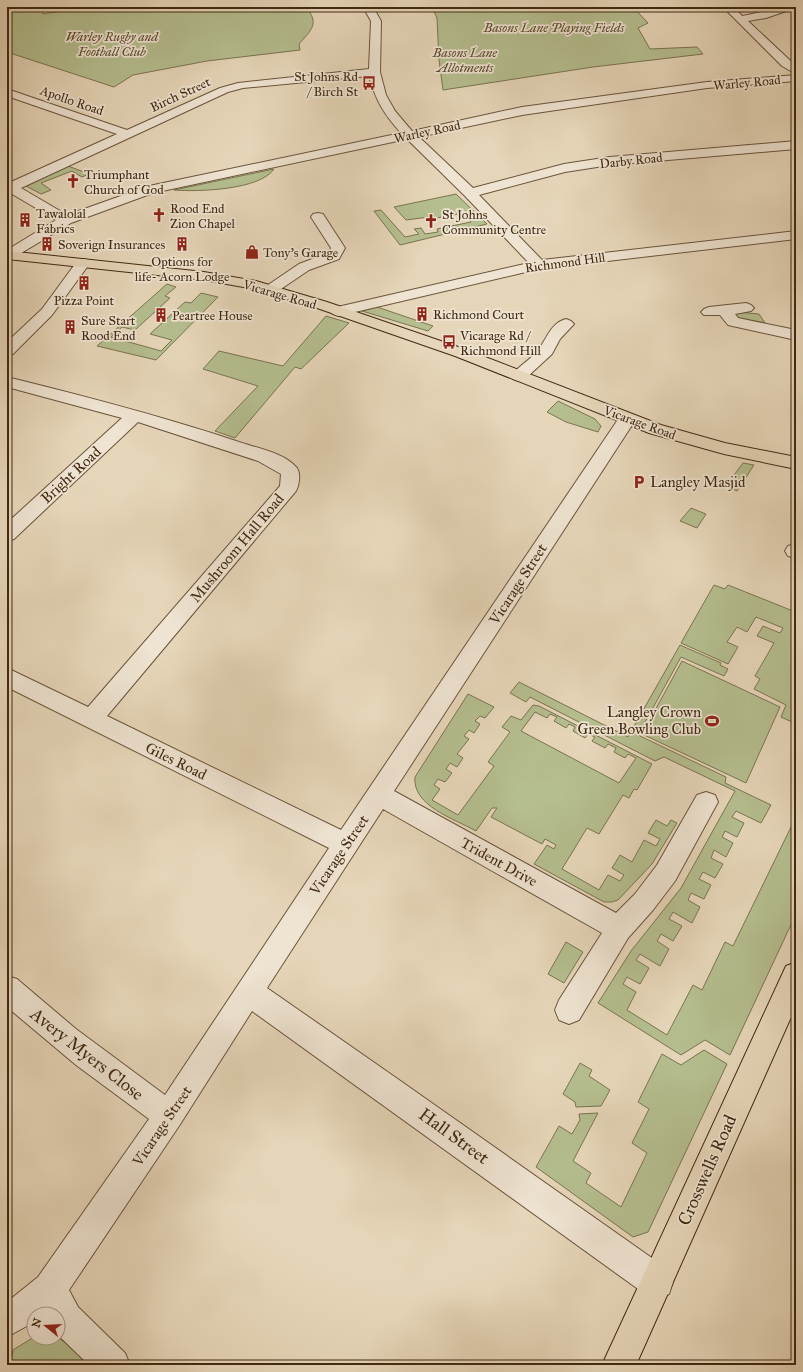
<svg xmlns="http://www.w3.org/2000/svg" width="803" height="1372" font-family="'IM FELL Great Primer',serif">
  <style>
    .green { fill: #b5be8f; stroke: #7a7450; fill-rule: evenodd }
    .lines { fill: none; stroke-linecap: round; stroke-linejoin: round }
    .minor-casing { stroke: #6a543c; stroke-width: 2 }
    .major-casing { stroke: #402912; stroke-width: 2 }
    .minor { fill: #efe4d2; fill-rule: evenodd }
    .major { fill: #e6d6b9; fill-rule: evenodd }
    .labels { text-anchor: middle; stroke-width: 3.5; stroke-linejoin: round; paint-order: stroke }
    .far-park-label { font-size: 13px; font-style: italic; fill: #57472b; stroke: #efe4d2 }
    .far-poi-label { font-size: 13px; fill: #402912; stroke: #efe4d2; text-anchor: start }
    .far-street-label { font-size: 13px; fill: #402912; stroke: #efe4d2 }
    .street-label { font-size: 15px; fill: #402912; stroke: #efe4d2 }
    .poi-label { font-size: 15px; fill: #402912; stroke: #efe4d2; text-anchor: start }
    .near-street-label { font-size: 18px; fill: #402912; stroke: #efe4d2 }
  </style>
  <rect width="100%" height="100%" fill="#e6d6b9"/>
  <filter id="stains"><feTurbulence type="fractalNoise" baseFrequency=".005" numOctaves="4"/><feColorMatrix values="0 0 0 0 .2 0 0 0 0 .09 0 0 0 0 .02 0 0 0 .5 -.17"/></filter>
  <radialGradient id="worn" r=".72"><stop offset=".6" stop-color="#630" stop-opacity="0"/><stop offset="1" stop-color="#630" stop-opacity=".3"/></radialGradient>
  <path class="green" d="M7,7H41L43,14L87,7H306C320,24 311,30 299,44L300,50L207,61L133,75L114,87L7,52Z
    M432,7H633L648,23L638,28L650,49L697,47L703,54L593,67L443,90L439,60L437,18Z
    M68,166L89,174L82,177L72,171L41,183L51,190L41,194L26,186Z
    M274,169C260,190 198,192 174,190Z
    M456,194L487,224L400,245L374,211L381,210L405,237L419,234L414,229L421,228L425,234L438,232L437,229L471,222L464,213L431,219L429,217L406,220L394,207Z
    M167,284L176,287L165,296L170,298L135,330L122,327L111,337L161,351L172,340L150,334L185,302L191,303L201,293L218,297L156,360L97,346Z
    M377,307L433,326L428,331L362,311Z
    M737,312L759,314L765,323L740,319L735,315Z
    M326,316L349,323L301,369L295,367L235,438L215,431L258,386L203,369L219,351L283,366Z
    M558,401L595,419L601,426L598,432L566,422L547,412Z
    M743,463L754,465L737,491L726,486Z
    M691,508L706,514L697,528L680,521Z
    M714,585L725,589L728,585L793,611L796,607V712L792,722L781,717L786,705L754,689L760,679L755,676L774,643L757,636L763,626L780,633L783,628L756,617L747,632L737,627L727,642L738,647L728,664L681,643Z
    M680,645L721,663L720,665L728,669L724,676L681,657L638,735L726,777L725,783L771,805L761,823L736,811L732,817L744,823L737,837L725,831L722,837L733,843L726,857L714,850L711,858L723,864L715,878L703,872L699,879L711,885L704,899L691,893L688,900L700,907L692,923L673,912L669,919L682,926L673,941L661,934L657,941L669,949L660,966L640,954L636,960L649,968L640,984L627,977L623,984L636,992L627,1010L667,1035L693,985L702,990L725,942L733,946L793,823L796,824V914L730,1055L705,1040L681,1055L598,1003L631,951L681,888L735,791L664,757L655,761L530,697L526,702L510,693L519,682L628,737Z
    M682,661L780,707L746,783L642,734Z
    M468,694L494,707L485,718L480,716L475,721L480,724L474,733L469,730L464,736L469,739L457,754L463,758L457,767L450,763L446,769L452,773L445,782L438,779L434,785L440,789L432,800L458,815L494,766L488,762L510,732L502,727L511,716L521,720L533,705L539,706L652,764L637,790L634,789L629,798L623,795L599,834L587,828L562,869L599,890L608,875L620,881L624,875L612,868L620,855L632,862L644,840L656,846L660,839L648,833L656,820L667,826L671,820L677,823L652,864L618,900L612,902H604L534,864L547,845L554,849L556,845L545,839L542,844L491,817L497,808H492L476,831C455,819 412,806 415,777ZM535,712L547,718L550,714L557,717L554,721L566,728L569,724L575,727L573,731L585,738L588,734L595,737L592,741L605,748L608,744L616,748L614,752L625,758L628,754L636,758L619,783L521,731Z
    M566,942L583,952L564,983L548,974Z
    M704,1050L727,1064L648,1232L633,1237L536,1167L559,1126L572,1134L580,1120L579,1114L598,1113L573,1161L591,1173L586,1183L621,1207L647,1153L632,1143L649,1109L638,1102L662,1054L681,1065Z
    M580,1063L592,1070L589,1076L610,1090L601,1106L576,1107L575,1102L563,1094Z
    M34,1337L60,1339L72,1347L91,1365H10L13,1350Z"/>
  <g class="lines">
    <defs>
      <path id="minor" d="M363,7H373L381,21L380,72L386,95L395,111L412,131L522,107L707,82L796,75V81L707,88L522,115L419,137L473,188L564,164L610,157L796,141V149L610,165L565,172L479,195L542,260L796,231V239L539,269L338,316L333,314L330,311L333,308L529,263L465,196L407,139L153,193L71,223L13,258L7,259V250L56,220L7,191V181L11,182L117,134L7,96V89L127,130L220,88L238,83L369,69L371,21ZM369,76C376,101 384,114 401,133L149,186L67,215L21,188L228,92L243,88Z
        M723,7H734L742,16C760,13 776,7 794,7L792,9L766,18L748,21L796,66V74L782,66Z
        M318,213L323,214L345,248L339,259L309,270L275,293H265L263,290L265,287L299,264L328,253L331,248L311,217L313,214Z
        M83,259L88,260L90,263L52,315L13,354L7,356V342L42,309L78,260Z
        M746,303L751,305L754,308L751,311L735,314L738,318L796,330V340L728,325L720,315H704L701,312L704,309L709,307Z
        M566,319L571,321L574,324L560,339L552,354L525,379L519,381L513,379L511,376L513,373C521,365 532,358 539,349C547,338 551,323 566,319Z
        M7,377C84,396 161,416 236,441C255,448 284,452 297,468C301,474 299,486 296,491L107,716L341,830L621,415L627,414L633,415L636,419L394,791L616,913L635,894L657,865L697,795L706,792L715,795L718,802L675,881L653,910L628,938L579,1020L569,1024L559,1020L555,1010L559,1000L602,933L383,809L267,988L392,1075L669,1270L673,1282L669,1294L657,1298L645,1294L252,1011L179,1126L69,1290L78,1307L125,1353L130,1365H89L58,1335V1314H34V1322L7,1337V1302L38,1277L149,1119L76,1065L7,1007V976L17,979L76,1029L165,1095L329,848L7,687V668L88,707L280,486L281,474L258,461L138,422L14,539L7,541V523L122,418L7,387Z
        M795,544H796V558L788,556L785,551L788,546Z"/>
      <path id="major" d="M7,251L204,272L256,281L327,302L467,350L661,425L725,443L796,457V469L724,454L649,433L455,356L317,308L249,288L204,280L7,259Z
        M796,962V1006L636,1365H602L786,966Z"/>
    </defs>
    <use href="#minor" class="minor-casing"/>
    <use href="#major" class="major-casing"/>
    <use href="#minor" class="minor"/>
    <use href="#major" class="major"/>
  </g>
  <defs>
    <symbol id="bus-bare" viewBox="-9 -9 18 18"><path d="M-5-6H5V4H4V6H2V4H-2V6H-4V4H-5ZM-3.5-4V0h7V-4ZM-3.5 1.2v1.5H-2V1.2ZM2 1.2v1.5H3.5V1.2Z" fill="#8f2418" stroke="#efe4d2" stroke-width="2.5" paint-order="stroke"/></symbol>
    <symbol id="church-bare" viewBox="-9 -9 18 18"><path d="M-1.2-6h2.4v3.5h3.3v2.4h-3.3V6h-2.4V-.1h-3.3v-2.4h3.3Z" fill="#8f2418" stroke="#efe4d2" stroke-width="2.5" paint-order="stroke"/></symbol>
    <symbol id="building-bare" viewBox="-9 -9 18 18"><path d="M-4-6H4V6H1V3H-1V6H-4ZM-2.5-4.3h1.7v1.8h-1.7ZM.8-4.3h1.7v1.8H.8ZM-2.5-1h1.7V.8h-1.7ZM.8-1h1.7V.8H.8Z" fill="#8f2418" stroke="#efe4d2" stroke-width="2.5" paint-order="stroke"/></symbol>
    <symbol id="shop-bare" viewBox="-9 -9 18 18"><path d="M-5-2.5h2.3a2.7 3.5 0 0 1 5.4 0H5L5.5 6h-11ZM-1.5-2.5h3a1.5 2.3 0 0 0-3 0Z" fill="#8f2418" stroke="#efe4d2" stroke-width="2.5" paint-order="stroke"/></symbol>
    <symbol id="parking-bare" viewBox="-9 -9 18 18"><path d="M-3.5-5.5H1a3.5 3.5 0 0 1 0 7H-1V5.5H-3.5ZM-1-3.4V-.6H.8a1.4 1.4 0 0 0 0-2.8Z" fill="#8f2418" stroke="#efe4d2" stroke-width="2.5" paint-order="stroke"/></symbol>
    <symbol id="stadium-bare" viewBox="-9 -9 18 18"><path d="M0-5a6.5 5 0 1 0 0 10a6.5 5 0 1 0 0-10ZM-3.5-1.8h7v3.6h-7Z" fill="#8f2418" stroke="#efe4d2" stroke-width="2.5" paint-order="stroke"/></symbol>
  </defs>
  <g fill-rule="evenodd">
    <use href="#bus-bare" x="359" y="73" width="20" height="20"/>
    <use href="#church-bare" x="63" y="171" width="20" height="20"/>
    <use href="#church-bare" x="149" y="205" width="20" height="20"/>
    <use href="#building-bare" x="15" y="210" width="20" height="20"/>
    <use href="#church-bare" x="421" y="211" width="20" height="20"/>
    <use href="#building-bare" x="37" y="234" width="20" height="20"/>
    <use href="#building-bare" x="172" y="234" width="20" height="20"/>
    <use href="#shop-bare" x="242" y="242" width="20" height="20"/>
    <use href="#building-bare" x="74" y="273" width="20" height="20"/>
    <use href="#building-bare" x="412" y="304" width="20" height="20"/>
    <use href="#building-bare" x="151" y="305" width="20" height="20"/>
    <use href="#building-bare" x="60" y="317" width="20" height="20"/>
    <use href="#bus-bare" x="439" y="332" width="20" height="20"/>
    <use href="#parking-bare" x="629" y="472" width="20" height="20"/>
    <use href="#stadium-bare" x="702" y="711" width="20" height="20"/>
  </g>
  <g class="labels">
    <g class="far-park-label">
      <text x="554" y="32">Basons Lane Playing Fields</text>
      <text x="112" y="41">Warley Rugby and<tspan x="112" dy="15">Football Club</tspan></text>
      <text x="465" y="57">Basons Lane<tspan x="465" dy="15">Allotments</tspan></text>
    </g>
    <g class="far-poi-label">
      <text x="358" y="81" text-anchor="end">St Johns Rd<tspan x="358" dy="15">/ Birch St</tspan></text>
      <text x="84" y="179">Triumphant<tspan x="84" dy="15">Church of God</tspan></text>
      <text x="170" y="213">Rood End<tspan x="170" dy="15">Zion Chapel</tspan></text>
      <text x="36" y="218">Tawalolal<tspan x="36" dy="15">Fabrics</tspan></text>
      <text x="442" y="219">St Johns<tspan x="442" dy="15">Community Centre</tspan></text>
      <text x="58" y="249">Soverign Insurances</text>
      <text x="263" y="257">Tony's Garage</text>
      <text x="182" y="266" text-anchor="middle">Options for<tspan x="182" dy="15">life- Acorn Lodge</tspan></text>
      <text x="84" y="305" text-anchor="middle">Pizza Point</text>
      <text x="433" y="319">Richmond Court</text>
      <text x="172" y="320">Peartree House</text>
      <text x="81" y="325">Sure Start<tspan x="81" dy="15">Rood End</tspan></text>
      <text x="460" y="340">Vicarage Rd /<tspan x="460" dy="15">Richmond Hill</tspan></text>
    </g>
    <g class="far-street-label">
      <text transform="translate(747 82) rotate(-5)" y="5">Warley Road</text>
      <text transform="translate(180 94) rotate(-25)" y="5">Birch Street</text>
      <text transform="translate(72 100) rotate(19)" y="5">Apollo Road</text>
      <text transform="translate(427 131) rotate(-12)" y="5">Warley Road</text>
      <text transform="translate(631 160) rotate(-6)" y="5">Darby Road</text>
      <text transform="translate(565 262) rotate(-8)" y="5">Richmond Hill</text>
      <text transform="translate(280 294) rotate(16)" y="5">Vicarage Road</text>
      <text transform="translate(640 422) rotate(20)" y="5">Vicarage Road</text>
    </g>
    <g class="street-label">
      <text transform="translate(71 475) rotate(-43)" y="5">Bright Road</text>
      <text transform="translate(237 548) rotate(-50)" y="5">Mushroom Hall Road</text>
      <text transform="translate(518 584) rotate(-57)" y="5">Vicarage Street</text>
      <text transform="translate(176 761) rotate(26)" y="5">Giles Road</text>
      <text transform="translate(339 855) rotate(-56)" y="5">Vicarage Street</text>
      <text transform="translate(499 862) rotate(29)" y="5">Trident Drive</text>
      <text transform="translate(162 1126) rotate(-56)" y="5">Vicarage Street</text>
    </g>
    <g class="poi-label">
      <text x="650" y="487">Langley Masjid</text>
      <text x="701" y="717" text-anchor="end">Langley Crown<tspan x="701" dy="17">Green Bowling Club</tspan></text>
    </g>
    <g class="near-street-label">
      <text transform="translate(87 1054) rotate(38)" y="6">Avery Myers Close</text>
      <text transform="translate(454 1136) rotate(36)" y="6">Hall Street</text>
      <text transform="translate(707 1170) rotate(-66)" y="6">Crosswells Road</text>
    </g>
  </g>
  <rect width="803" height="1372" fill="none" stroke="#e6d6b9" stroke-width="24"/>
  <rect x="8" y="8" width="787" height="1356" fill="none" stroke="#402912" stroke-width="2"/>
  <rect x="12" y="12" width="779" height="1348" fill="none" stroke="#402912"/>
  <g transform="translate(46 1326) rotate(288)"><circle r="19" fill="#efe4d2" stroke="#a99985"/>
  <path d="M0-3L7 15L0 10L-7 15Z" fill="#8f2418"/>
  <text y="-6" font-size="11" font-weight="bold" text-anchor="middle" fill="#402912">N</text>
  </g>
  <rect width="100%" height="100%" filter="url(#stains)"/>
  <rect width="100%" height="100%" fill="url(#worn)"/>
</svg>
